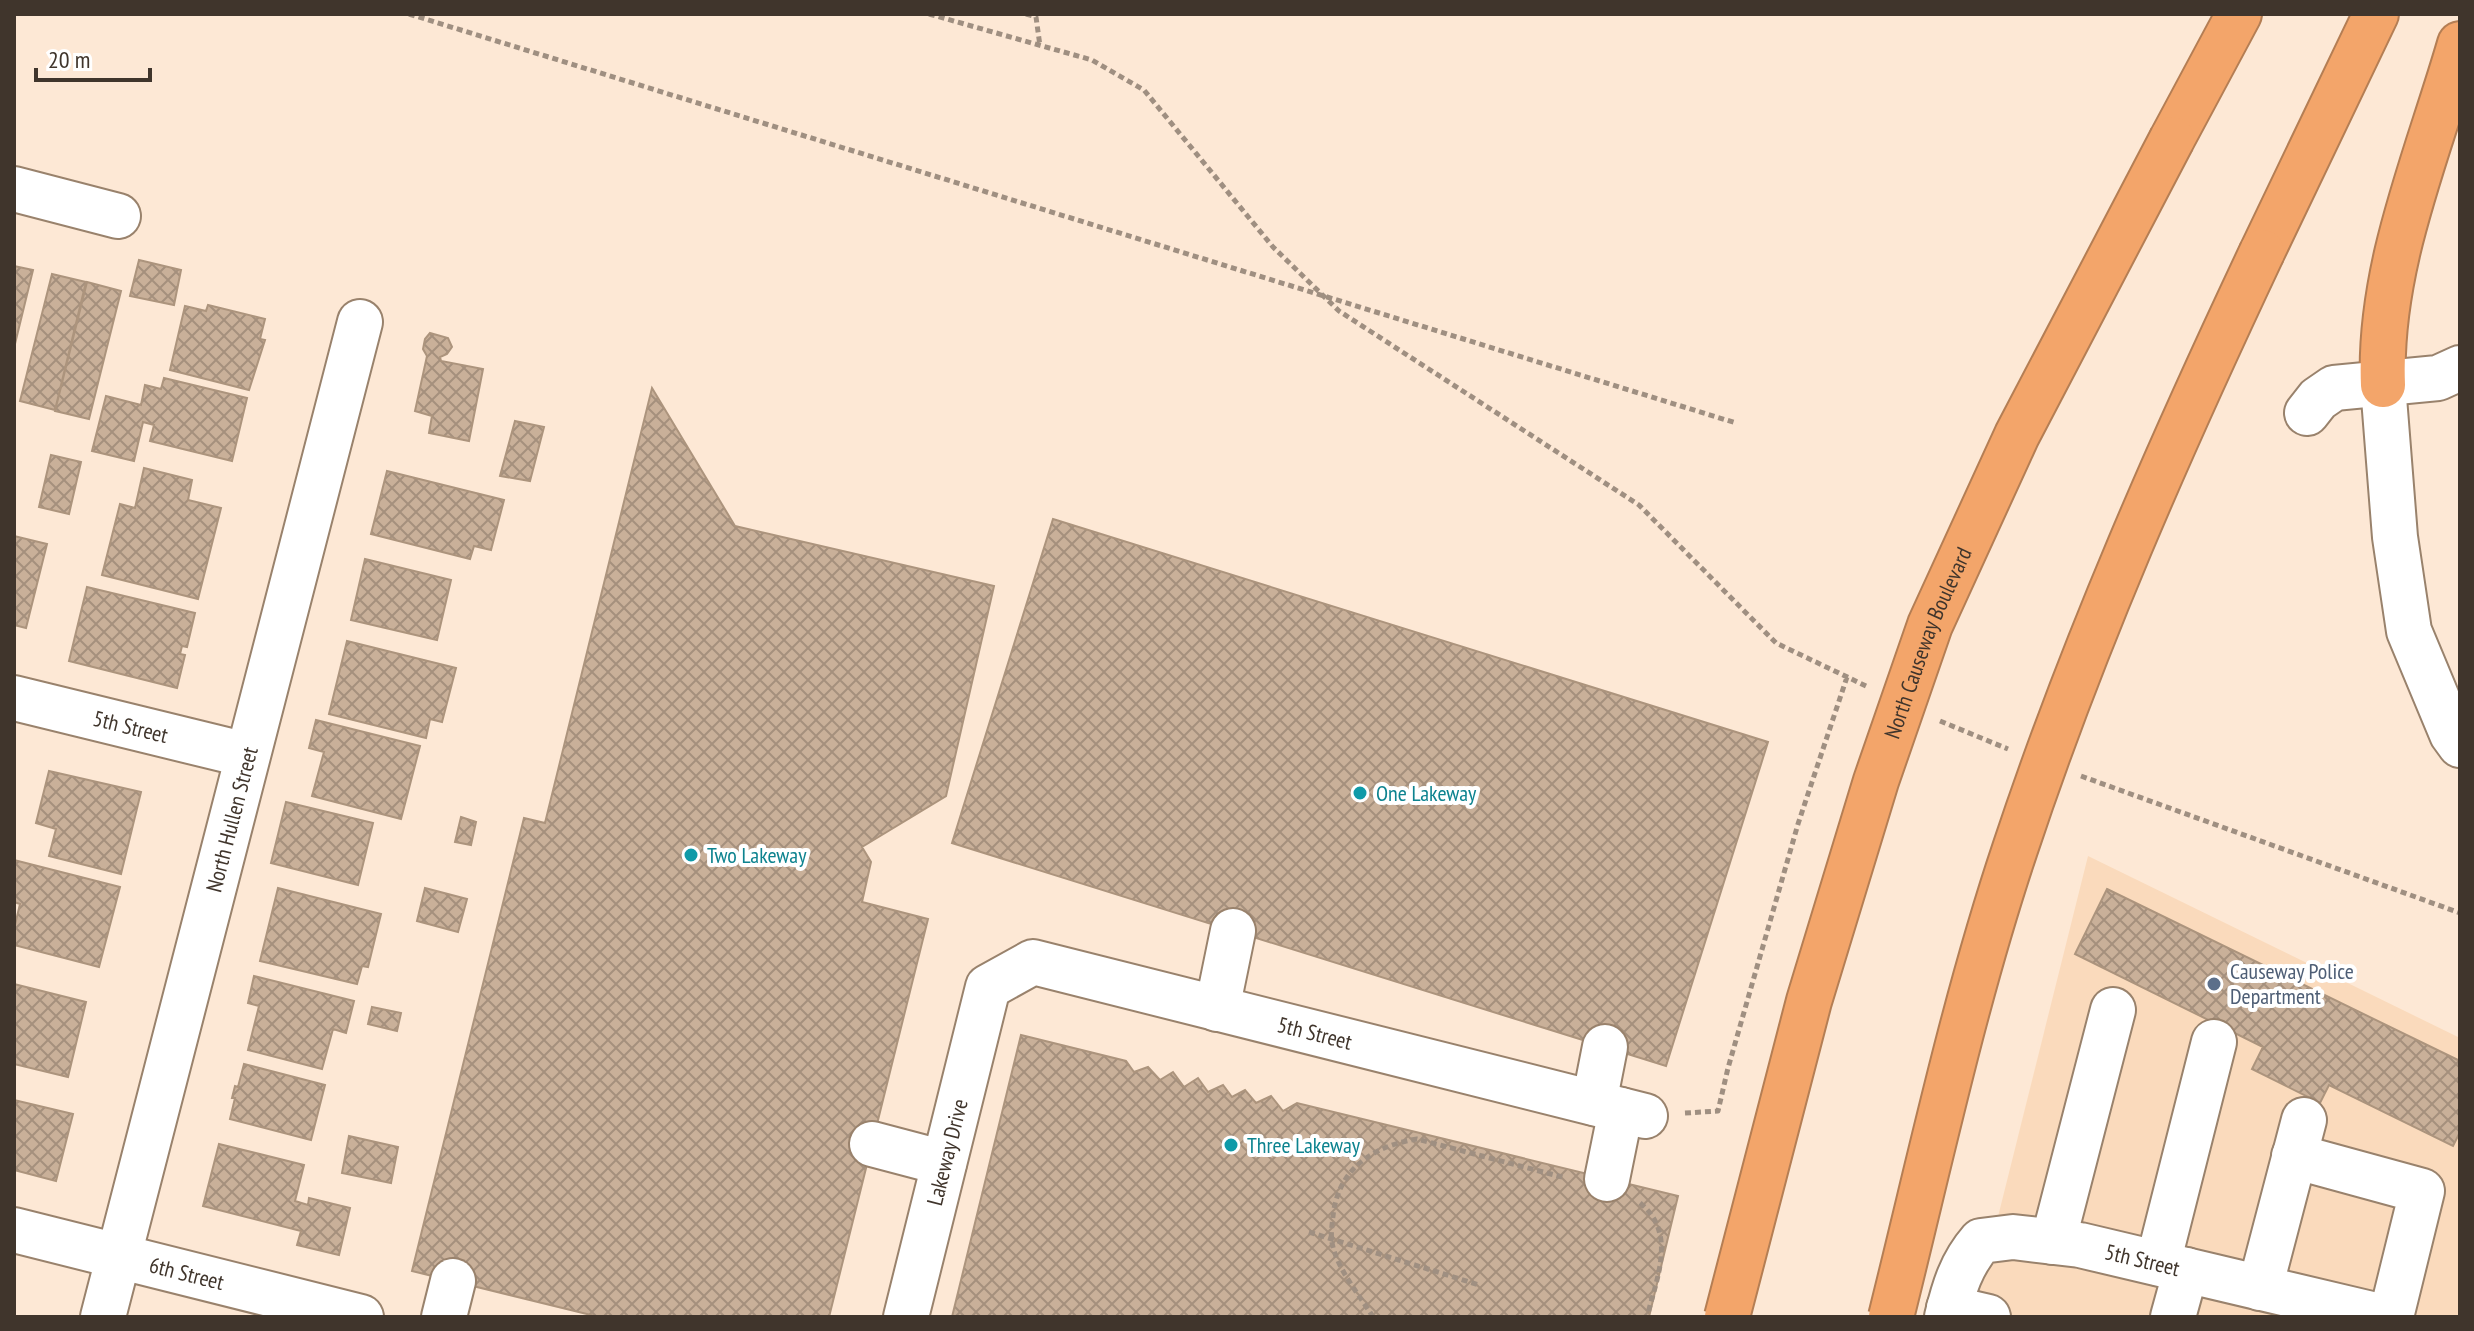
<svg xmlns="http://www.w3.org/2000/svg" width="2474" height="1331" font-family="'PT Sans Narrow',sans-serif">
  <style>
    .built { fill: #fadabc }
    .building { fill: url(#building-cross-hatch); stroke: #ac947d; stroke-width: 2 }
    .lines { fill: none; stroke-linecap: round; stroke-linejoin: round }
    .minor-casing { stroke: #99826c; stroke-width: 48 }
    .highway-casing { stroke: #b47e54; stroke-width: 48 }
    .path { stroke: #9f8f81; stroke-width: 5; stroke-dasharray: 6 4; stroke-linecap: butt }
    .minor { stroke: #fff; stroke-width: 44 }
    .highway { stroke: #f3a56a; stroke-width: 44 }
    .highway-bridge-casing { stroke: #b47e54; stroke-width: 48; stroke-linecap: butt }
    .highway-bridge { stroke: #f3a56a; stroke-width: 44 }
    .culture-dot { fill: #0f9aa8; stroke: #fff; stroke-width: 3 }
    .service-dot { fill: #5c6f8a; stroke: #fff; stroke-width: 3 }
    .labels { text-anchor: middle; stroke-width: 8; stroke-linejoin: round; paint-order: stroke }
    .street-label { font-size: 22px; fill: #40352c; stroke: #fff }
    .culture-label { font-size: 22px; fill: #0d838f; stroke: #fff; text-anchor: start }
    .service-label { font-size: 22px; fill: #4e5e75; stroke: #fff; text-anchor: start }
  </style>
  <defs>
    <pattern id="building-cross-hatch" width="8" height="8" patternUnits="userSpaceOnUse" patternTransform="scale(2)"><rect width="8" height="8" fill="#c9b099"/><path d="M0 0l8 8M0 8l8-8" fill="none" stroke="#a5907d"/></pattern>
  </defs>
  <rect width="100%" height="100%" fill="#fde8d5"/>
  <path class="built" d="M2088,856L2460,1038V1317H1973Z"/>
  <path class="building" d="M139,260L181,270L174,305L130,296Z
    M14,266L33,270L14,348Z
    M52,274L86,282L55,410L20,401Z
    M87,282L121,291L89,419L55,411Z
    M208,305L265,319L260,339L265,340L249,390L170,370L185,306L206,311Z
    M430,333L448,338L452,347L447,354L440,357L441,361L483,369L469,441L429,433L432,416L415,411L427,356L423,349L425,339Z
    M164,378L247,398L232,461L150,441L154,425L143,422L134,461L92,451L106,396L141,405L145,385L161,389Z
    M652,388L735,526L994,586L946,796L862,847L871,862L862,902L928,919L829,1317H599L412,1271L524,818L545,823Z
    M515,421L544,427L530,481L500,476Z
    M51,455L81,462L69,514L39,507Z
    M144,468L192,480L188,500L221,508L198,599L102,575L120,504L135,508Z
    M387,471L504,500L491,550L474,546L470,559L371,534Z
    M1053,519L1768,742L1666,1066L952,843Z
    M14,536L47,544L26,628L14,625Z
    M365,559L451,580L437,640L351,620Z
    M87,587L195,613L187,647L182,646L180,654L185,655L177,688L69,661Z
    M347,641L456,668L442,722L430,719L426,738L329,714Z
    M316,720L420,746L401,819L312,796L324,752L309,748Z
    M49,771L141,792L121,874L49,856L56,829L36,823Z
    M286,802L373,823L358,885L271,863Z
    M461,817L476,822L471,845L455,842Z
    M14,860L120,887L99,967L14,945V929L20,904L14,902Z
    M278,888L381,914L368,967L362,966L357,984L260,961Z
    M425,888L467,899L458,932L417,921Z
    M2107,889L2460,1061V1132L2453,1146L2329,1085L2320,1103L2252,1069L2263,1047L2075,954Z
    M254,976L354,1001L346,1033L333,1029L322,1069L248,1050L259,1006L248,1003Z
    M14,984L86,1002L68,1077L14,1064Z
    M372,1007L401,1013L397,1031L368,1024Z
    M1021,1035L1126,1061L1134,1072L1148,1067L1160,1080L1173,1072L1184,1087L1198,1078L1208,1092L1223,1085L1232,1097L1245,1090L1256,1103L1271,1096L1283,1111L1297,1103L1678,1196L1649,1317H952Z
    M244,1064L325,1085L311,1140L230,1119L235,1098H232L235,1086L238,1087Z
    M14,1100L73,1114L56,1181L14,1170Z
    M349,1136L398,1147L391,1183L342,1173Z
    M219,1144L304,1165L295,1201L308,1205L309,1198L350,1208L339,1255L297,1245L301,1231L203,1206Z"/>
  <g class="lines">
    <defs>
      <g id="minor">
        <path d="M14,189L118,216"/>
        <path d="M2383,385L2395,537L2409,631L2452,734L2460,745"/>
        <path d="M2307,413L2318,399L2334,388L2438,378L2460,368"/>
        <path id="s1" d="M14,698L247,755"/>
        <path d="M1217,1009L1233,931"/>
        <path d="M1594,1103L1605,1047"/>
        <path d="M872,1144L944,1163"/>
        <path d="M2294,1156L2422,1191L2391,1317"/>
        <path d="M1607,1179L1621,1110"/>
        <path id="s2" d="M14,1230L361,1317"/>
        <path d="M2053,1242L2113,1010"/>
        <path d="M2158,1263L2214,1042"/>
        <path d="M2260,1288L2304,1120"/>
        <path d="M1949,1308L1988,1317"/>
        <path id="s3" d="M103,1317L360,322"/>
        <path d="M444,1317L453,1281"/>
        <path id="s4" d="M906,1317L988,987L1033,962L1645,1116"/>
        <path id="s5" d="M1947,1317C1954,1288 1961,1264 1981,1241L2013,1237L2080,1245L2384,1317"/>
        <path d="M2173,1317L2186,1270"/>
      </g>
      <path id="highway" d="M2172,139L2239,14
        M2262,252L2376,14
        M2383,385C2378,268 2428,155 2460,44"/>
    </defs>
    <use href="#minor" class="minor-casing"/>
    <use href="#highway" class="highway-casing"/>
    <path class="path" d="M409,14L1736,423
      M929,14L1092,60L1144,90L1273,247L1339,311L1639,505L1776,643L1866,686
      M1026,14L1036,17L1040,46
      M1940,721L2008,749
      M2081,776L2460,913
      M1685,1113L1718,1111L1728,1068L1798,824L1847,677
      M1640,1203C1677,1233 1657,1277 1647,1317
      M1309,1232L1479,1285
      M1373,1317C1360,1296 1339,1271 1333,1247C1330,1237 1332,1226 1333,1216C1338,1169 1373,1146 1417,1139L1566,1178"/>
    <use href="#minor" class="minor"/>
    <use href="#highway" class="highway"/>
    <defs>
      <g id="highway-bridge">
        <path id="s6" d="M1727,1317L1809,1001L1876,781L1930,625L2017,435L2172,139"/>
        <path d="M1891,1317C1930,1161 1964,1001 2015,849C2083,644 2170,447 2262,252"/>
      </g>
    </defs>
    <use href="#highway-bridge" class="highway-bridge-casing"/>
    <use href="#highway-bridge" class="highway-bridge"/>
  </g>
  <g class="culture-dot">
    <circle cx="1360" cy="793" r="8"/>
    <circle cx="691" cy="855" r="8"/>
    <circle cx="1231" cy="1145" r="8"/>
  </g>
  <circle class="service-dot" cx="2214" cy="984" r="8"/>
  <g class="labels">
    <g class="street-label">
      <text dy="8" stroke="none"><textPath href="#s6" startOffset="704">North Causeway Boulevard</textPath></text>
      <text dy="8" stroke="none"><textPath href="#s1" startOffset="120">5th Street</textPath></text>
      <text dy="8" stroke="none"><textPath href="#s3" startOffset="514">North Hullen Street</textPath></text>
      <text dy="8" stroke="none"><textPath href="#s4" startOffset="682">5th Street</textPath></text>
      <text dy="8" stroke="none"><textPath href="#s4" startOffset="170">Lakeway Drive</textPath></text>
      <text dy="8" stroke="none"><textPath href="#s5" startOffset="248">5th Street</textPath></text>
      <text dy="8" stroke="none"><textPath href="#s2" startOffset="178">6th Street</textPath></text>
    </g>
    <g class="culture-label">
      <text x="1376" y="801">One Lakeway</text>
      <text x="707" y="863">Two Lakeway</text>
      <text x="1247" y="1153">Three Lakeway</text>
    </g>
    <g class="service-label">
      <text x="2230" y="979">Causeway Police<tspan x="2230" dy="25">Department</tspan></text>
    </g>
  </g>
  <rect width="2474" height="1331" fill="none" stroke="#40352c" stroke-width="32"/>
  <path d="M36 68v12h114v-12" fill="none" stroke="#40352c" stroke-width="4"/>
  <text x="48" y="68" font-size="24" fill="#40352c" stroke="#ffffff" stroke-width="6" paint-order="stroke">20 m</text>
</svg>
